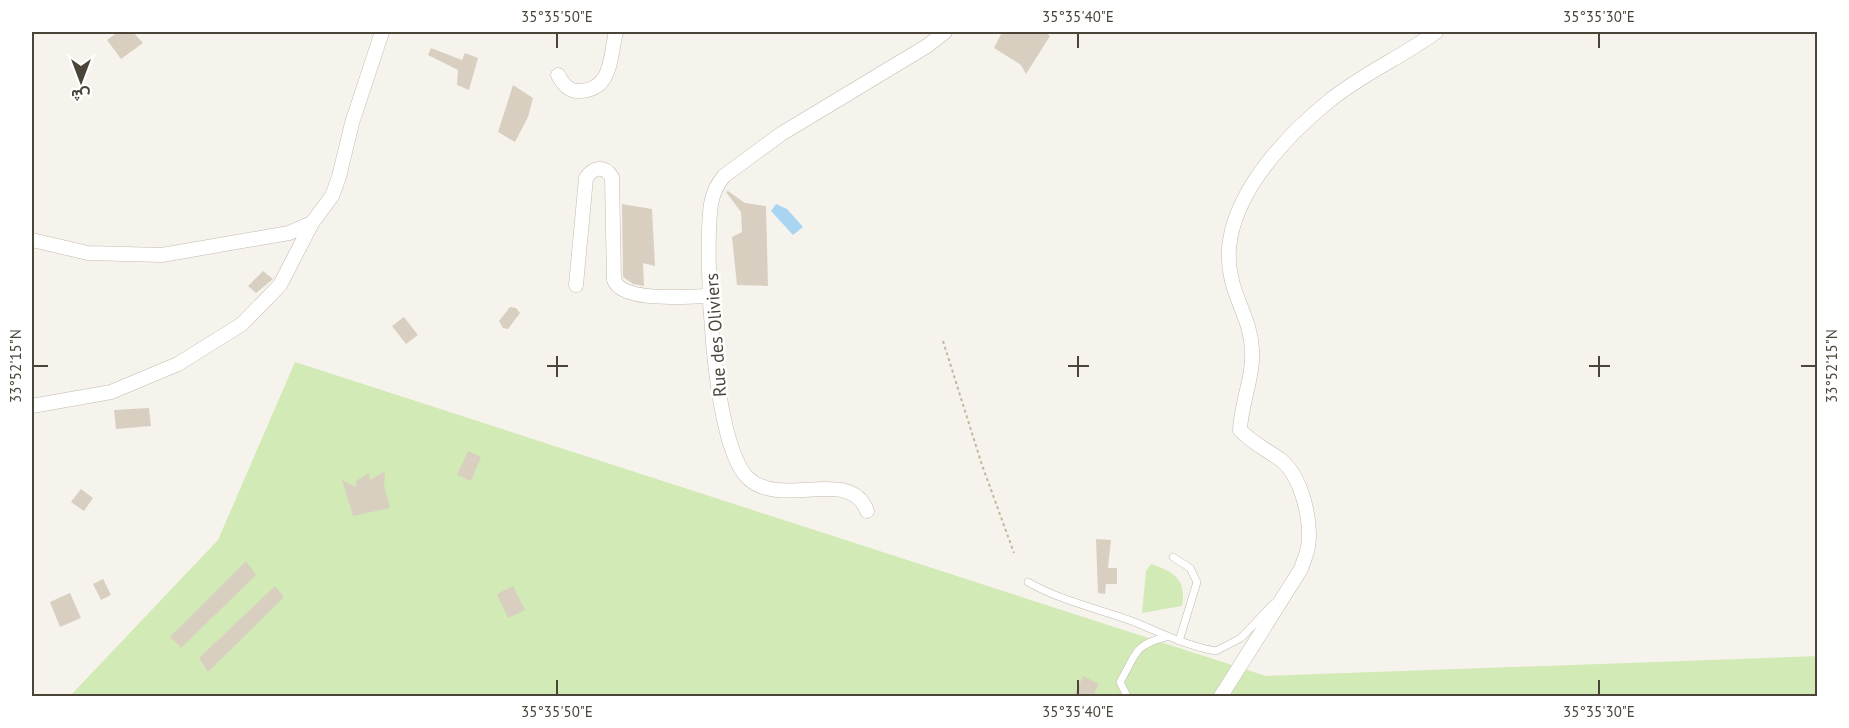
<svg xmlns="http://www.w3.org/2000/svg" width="1849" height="728" font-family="'PT Sans',Vazirmatn,sans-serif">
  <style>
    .green { fill: #d2eab5 }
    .water { fill: #a9d4f2 }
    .building { fill: #d8cfc1 }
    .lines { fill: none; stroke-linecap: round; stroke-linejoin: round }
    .lane-casing { stroke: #c2bbae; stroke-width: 8 }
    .street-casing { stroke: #c2bbae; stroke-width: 15 }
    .path { stroke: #c4b79f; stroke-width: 2; stroke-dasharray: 3 3; stroke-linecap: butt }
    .lane { stroke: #fff; stroke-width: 7 }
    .street { stroke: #fff; stroke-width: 14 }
    .ticks { fill: none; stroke: #4b4439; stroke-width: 2 }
    .labels { text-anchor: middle; stroke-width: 5; stroke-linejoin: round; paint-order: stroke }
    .street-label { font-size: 18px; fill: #4b4439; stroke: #fff }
    .neatline { fill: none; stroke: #4b4439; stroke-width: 2 }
    .ticks-label { font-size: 15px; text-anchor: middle; fill: #4b4439 }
  </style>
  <rect width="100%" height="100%" fill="#f6f3ec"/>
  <path class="green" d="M295,362L1266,676L1818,656L1817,696H70L218,540Z
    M1151,564C1174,572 1187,579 1182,606L1142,613L1146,571Z"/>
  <path class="water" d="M776,204L787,209L803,227L793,235L771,211Z"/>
  <path class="building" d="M118,32H133L143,43L121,59L107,40Z
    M1002,32H1045L1050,36L1026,74L1021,65L994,48Z
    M431,48L462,60L465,53L478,58L469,90L457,85L458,70L428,55Z
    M513,85L533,98L528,117L515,142L498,132Z
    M728,191L745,203L766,206L768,286L737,285L732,237L742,232L741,212L726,192Z
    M622,204L652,209L655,266L643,263L644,286L633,284L623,277Z
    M263,271L273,279L256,293L248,286Z
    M510,307L516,308L520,313L508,329L503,328L499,321Z
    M404,317L418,335L406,344L392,326Z
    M149,408L151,426L116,429L114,410Z
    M468,451L481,457L471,481L457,475Z
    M385,471L384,486L390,508L353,516L342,480L356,487V481L369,473L370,480Z
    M81,489L93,498L84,511L71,502Z
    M1096,539L1111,540L1108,568H1117V584H1106L1105,594L1098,593Z
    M246,561L256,575L181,648L170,637Z
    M103,579L111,595L101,600L93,584Z
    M275,586L284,597L208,672L199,658Z
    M513,586L525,610L508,618L497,594Z
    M70,593L81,618L60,627L50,602Z
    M1083,676L1099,684L1093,696H1074Z"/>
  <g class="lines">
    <defs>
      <path id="lane" d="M1173,557L1190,568L1197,582L1179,641
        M1028,582C1059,600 1095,608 1129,620C1158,631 1185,646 1216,651L1241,638L1273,604
        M1127,696L1120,682C1136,655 1133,645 1166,637"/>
      <path id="street" d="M558,75C563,84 569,92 580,91C613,90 610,55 616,32
        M32,240L88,253L162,255L289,233L312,223L332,196L339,177L352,123L382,32
        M576,285L586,178C594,166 604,166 612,177L614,280C623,303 687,296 709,296
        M32,406L111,392L178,364L242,324L280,285L312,223
        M867,511C850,466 784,509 749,479C712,447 704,254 711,204C713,193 717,184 724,176L781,134L927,46L945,32
        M1221,696L1301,569C1303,562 1307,554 1308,547C1312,521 1302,477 1281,460C1267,450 1252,443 1240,430C1241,403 1254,376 1252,349C1250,312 1226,292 1229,248C1234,191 1286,136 1329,101C1362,74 1402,57 1436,32"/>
    </defs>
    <use href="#lane" class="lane-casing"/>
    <use href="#street" class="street-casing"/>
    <path class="path" d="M943,341L982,465L1014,553"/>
    <use href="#lane" class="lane"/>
    <use href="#street" class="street"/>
  </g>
  <path class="ticks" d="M557,33V48M1078,33V48M1599,33V48M557,356V377M1078,356V377M1599,356V377M33,366H48M547,366H568M1068,366H1089M1589,366H1610M1801,366H1816M557,680V695M1078,680V695M1599,680V695"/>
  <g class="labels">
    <g class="street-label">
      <text transform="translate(716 335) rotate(-94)" y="6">Rue des Oliviers</text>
    </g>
  </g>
  <rect width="1849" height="728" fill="none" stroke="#ffffff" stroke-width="66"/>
  <g transform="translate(81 81) rotate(180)" stroke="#ffffff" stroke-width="4.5" paint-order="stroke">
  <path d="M0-4.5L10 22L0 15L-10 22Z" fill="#4b4439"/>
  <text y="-9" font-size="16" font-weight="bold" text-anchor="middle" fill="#4b4439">ش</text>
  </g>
  <rect x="33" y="33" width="1783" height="662" class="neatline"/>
  <g class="ticks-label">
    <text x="557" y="22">35°35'50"E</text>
    <text x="1078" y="22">35°35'40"E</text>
    <text x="1599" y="22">35°35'30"E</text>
    <text transform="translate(1832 366) rotate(-90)" y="5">33°52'15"N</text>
    <text transform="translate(16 366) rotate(-90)" y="5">33°52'15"N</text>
    <text x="557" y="717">35°35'50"E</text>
    <text x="1078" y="717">35°35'40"E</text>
    <text x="1599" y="717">35°35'30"E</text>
  </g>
</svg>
